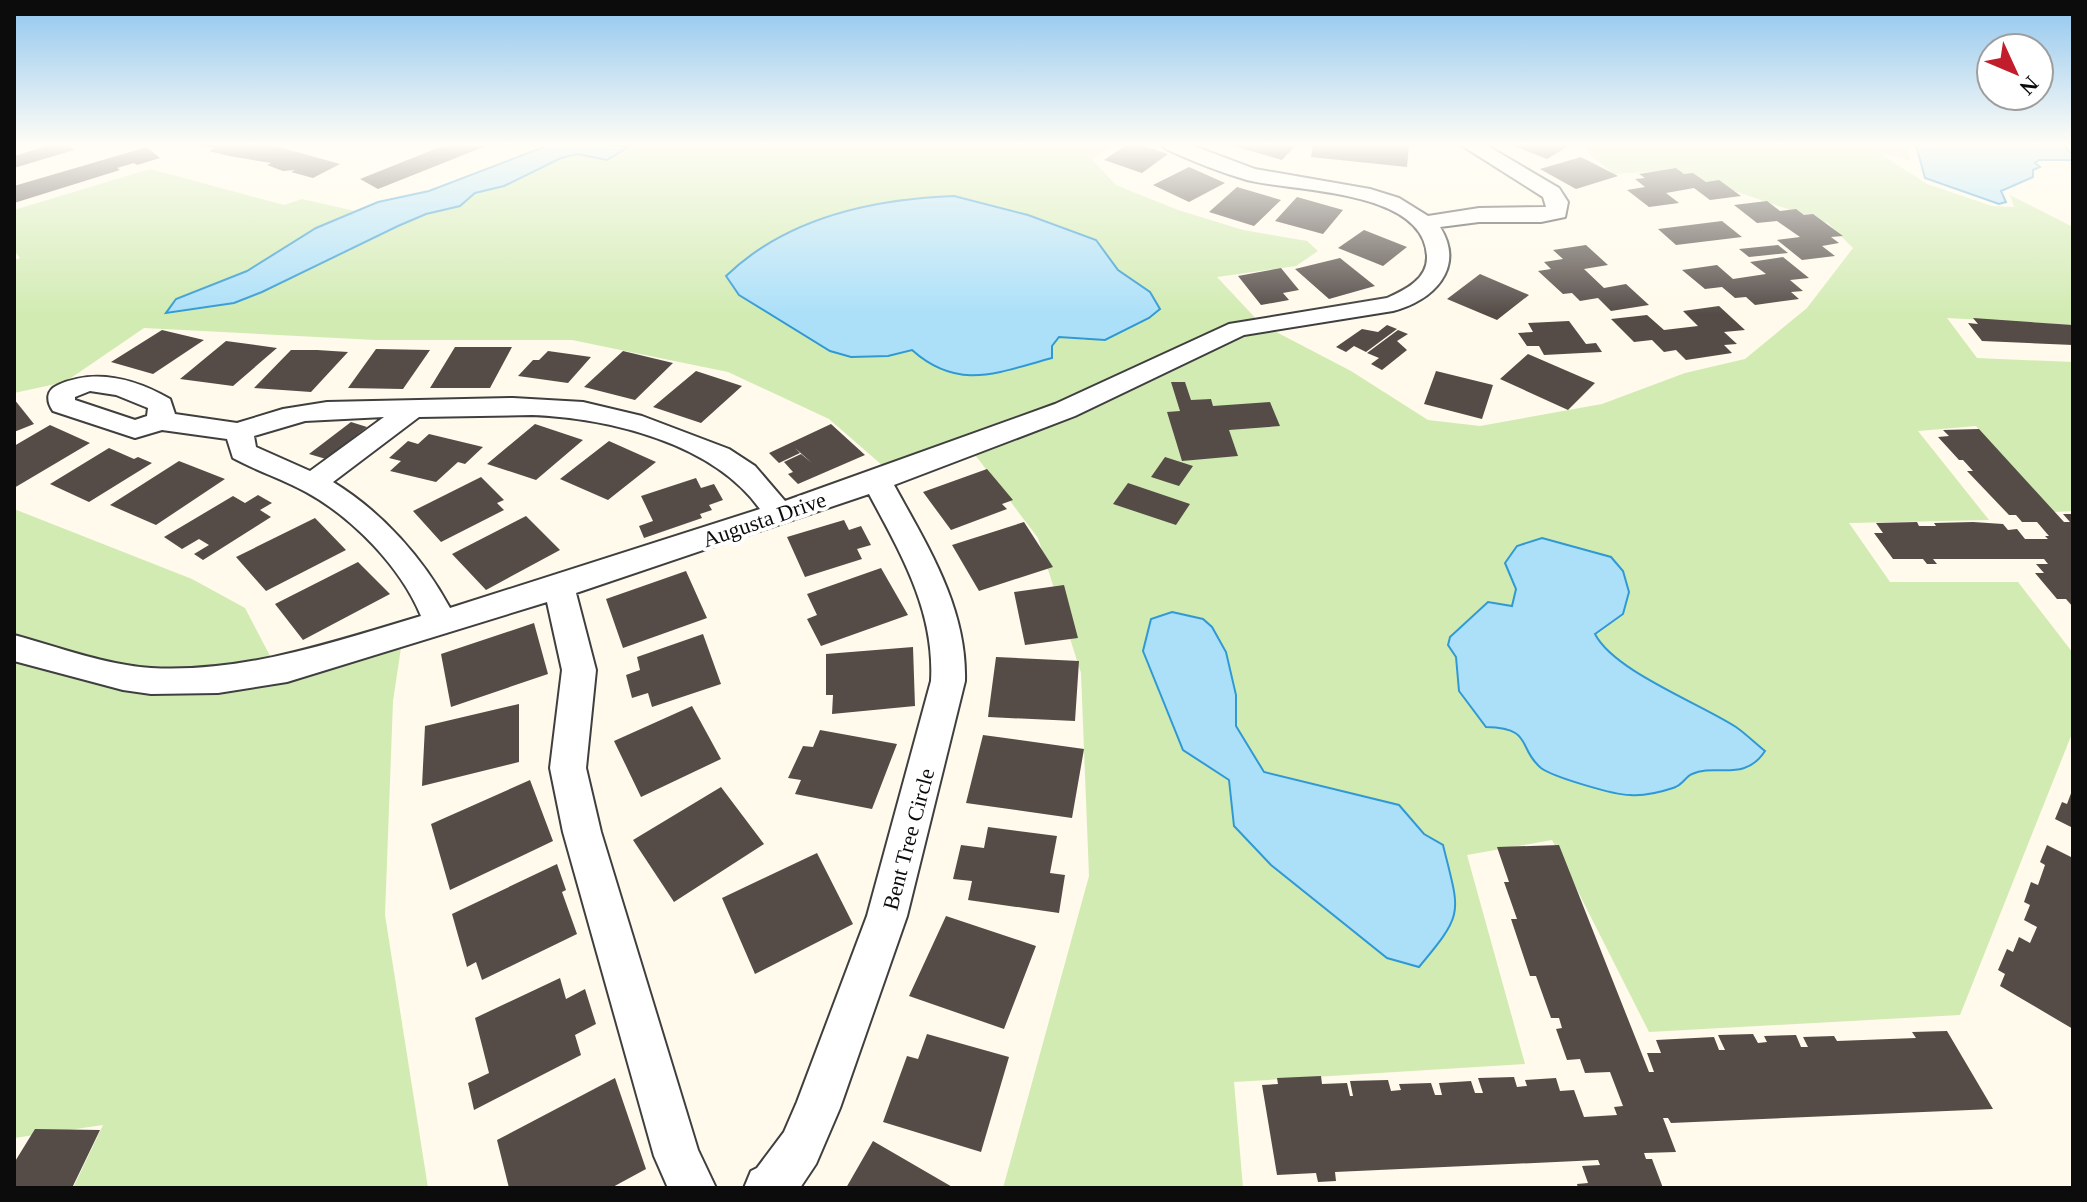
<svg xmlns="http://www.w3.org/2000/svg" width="2087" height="1202" font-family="'Times New Roman',serif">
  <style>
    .green { fill: #d2ebb3; fill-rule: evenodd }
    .water { fill: #ace0f9; stroke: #3099d4; stroke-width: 2 }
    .building { fill: #554c48 }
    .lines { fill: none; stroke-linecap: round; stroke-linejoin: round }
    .minor-casing { stroke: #3f3f3f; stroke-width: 4 }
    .minor { fill: #fff; fill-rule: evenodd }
    .labels { text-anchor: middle; stroke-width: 8; stroke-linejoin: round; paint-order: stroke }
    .street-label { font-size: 22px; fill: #0c0c0c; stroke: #fff }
  </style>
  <rect width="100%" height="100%" fill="#fffaeb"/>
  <path class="green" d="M630,145H1112L1092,160L1116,185L1178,210L1243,230L1307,241L1318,251L1296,266L1217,277L1261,324L1351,371L1428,420L1480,426L1602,404L1685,373L1745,359L1807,308L1853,248L1828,223L1674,170L1613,174L1580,145H1908L1910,161L1885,153L1882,155L1927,184L1992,206L2014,207L2010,195L2073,227V325L1947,318L1977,358L2073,362V511L2053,512L1976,426L1918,431L1989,520L1849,523L1890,582H2018L2073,653V731L1960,1015L1649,1032L1552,840L1467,855L1525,1064L1234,1082L1243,1188H1003L1089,876L1081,673L1038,538L976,456L898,479L829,419L728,372L572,340H375L144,328L65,382L14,393V260L20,258L14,250V210L150,169L284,205L302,199L355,211L316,228L247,271L176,299L234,303L398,226L426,214L460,206L475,193L504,186L561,158L578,154L607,160ZM954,196L1028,215L1096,240L1118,270L1150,292L1084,340L1068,335L1059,337L1052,346L1051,358C1001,371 956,391 912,350L726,275C786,218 873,199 954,196ZM1542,538L1611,557L1623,571V614L1594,634C1618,673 1697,701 1736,727C1746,734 1755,743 1765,751C1744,783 1716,762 1692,774C1687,777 1681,784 1677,788L1540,767L1523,738L1459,691L1456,657L1513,607L1516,589L1505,563ZM1158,691L1236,695V726L1264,772L1398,805L1424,834L1443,845L1353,932L1271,865L1234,826L1229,780L1183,749Z
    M14,509L192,579L245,608L280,675L401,648L393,701L385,915L428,1188H73L103,1125L14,1138Z"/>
  <path class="water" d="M549,145L630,146L607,160L578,154L561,158L504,186L475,193L460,206L426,214L398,226L262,292L234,303L166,313L176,299L247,271L316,228L378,202L429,191Z
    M1916,145H2063L2073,155V160H2039L2035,163L2040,167L2033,170V177L2001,191L2006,202L1999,204L1925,178Z
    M954,196L1028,215L1096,240L1118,270L1150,292L1160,309L1149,318L1105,340L1059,337L1052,346V358C999,372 959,392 912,350L888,356L851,357L830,351L739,295L726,276C786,218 873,199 954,196Z
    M1542,538L1611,557L1623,571L1629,592L1623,614L1595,634C1614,671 1699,703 1736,727C1746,734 1755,743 1765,751C1744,783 1716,763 1692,774C1685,777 1682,786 1673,788C1661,792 1643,796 1630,795C1614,795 1553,777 1541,768C1517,748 1534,728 1486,727L1459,691L1456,657L1448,645L1450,637L1488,602L1512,606L1516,589L1505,563L1517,546Z
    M1172,612L1203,619L1212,627L1226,652L1236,695V726L1264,772L1399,805L1424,834L1443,845C1460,914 1465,912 1419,967L1387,958L1271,865L1234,826L1229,780L1183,750L1143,651L1151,619Z"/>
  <path class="building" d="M50,145H69L74,150L14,168V156Z
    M195,145H272L340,164L313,178L291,172L295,170L283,171L267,165L271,163L229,156L209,151L215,148Z
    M445,145L486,146L378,189L360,179Z
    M1126,145H1141L1168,154L1142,173L1104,160Z
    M1230,145H1296L1282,160Z
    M1313,145H1409L1407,167L1311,157Z
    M1511,145H1570L1547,159Z
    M147,147L160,158L137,165L134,163L117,168L120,170L14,203V186Z
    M1581,157L1618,176L1576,189L1540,169Z
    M1189,167L1225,183L1189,202L1153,185Z
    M1676,168L1684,174L1693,173L1706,182L1719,180L1741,196L1710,200L1694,188L1666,193L1679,203L1649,207L1627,190L1645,187L1635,179L1645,178L1639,174Z
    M1237,187L1281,200L1254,226L1209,212Z
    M1297,197L1343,210L1323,234L1275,221Z
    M1767,201L1780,211L1796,209L1804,215L1813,214L1843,236L1831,237L1839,243L1822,246L1835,256L1802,260L1777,240L1800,237L1777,221L1757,223L1734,205Z
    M1722,221L1742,237L1676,245L1658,229Z
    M1364,230L1407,247L1383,266L1338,248Z
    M1586,245L1608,265L1584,269L1604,288L1626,284L1649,305L1611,311L1598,298L1580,301L1572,293L1563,294L1538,271L1551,269L1544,262L1563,259L1553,250Z
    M1778,245L1788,253L1749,257L1739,249Z
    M1783,257L1809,278L1790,280L1803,291L1791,292L1799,299L1755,305L1746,297L1735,298L1722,287L1705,289L1682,270L1717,265L1733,279L1766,274L1750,262Z
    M1340,258L1375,286L1329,299L1295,269Z
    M1281,268L1299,290L1283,293L1289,300L1261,305L1238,276Z
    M1480,274L1529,295L1497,320L1447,299Z
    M1719,306L1745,330L1724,332L1737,344L1724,345L1732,353L1686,360L1676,350L1664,352L1652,340L1634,342L1611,319L1647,315L1664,330L1698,326L1683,311Z
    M1973,318L2073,325V345L1982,341L1968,323L1978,324Z
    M1569,321L1586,344L1596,343L1602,352L1544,355L1539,346H1527L1518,333L1533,332L1528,323Z
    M1387,325L1397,329L1366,352L1354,346L1346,352L1336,347L1362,329L1378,332Z
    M162,330L204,340L153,374L111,362Z
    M1398,330L1408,334L1397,341L1407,350L1382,370L1371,364L1379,358L1367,353Z
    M226,341L277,348L233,386L180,379Z
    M455,347H512L490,388H430Z
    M376,349L430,350L403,389L348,388Z
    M291,350H317L348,352L311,392L254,388Z
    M548,351L591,357L568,383L518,376L533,360H539Z
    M623,351L673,363L635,400L584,387Z
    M1528,354L1595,383L1568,410L1500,379Z
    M696,371L742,386L701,423L653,407Z
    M1436,371L1493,385L1482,419L1424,404Z
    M1171,382H1185L1191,400L1211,399L1213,406L1270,402L1280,426L1229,430L1238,456L1182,461L1167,412L1180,411Z
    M14,399L34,424L14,432Z
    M351,422L367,427L326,459L309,454Z
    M535,424L583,440L536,480L487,464Z
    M831,424L865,455L798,484L788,474L793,472L784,462L801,454L812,463L795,448L800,453L779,463L769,453Z
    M50,425L90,443L14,488V446Z
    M1979,429L2064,522H2070L2063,514H2073V607L2066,599H2057L2035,573H2044L2036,564H2048L2044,559H1933L1937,564H1927L1923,559H1893L1874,533H1883L1876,523L1917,522L1919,526H1936L1934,523L1973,522L2003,524L2008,530L2017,529L2025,539H2048L2045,536H2049L2037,522H2022L2016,515H2009L1967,471H1973L1963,460H1959L1938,437L1949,436L1943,430Z
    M429,434L483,447L465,464L458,462L436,482L390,471L401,461L389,458L408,441L418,444Z
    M609,441L656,462L608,500L560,479Z
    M109,448L134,459L138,457L152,463L89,502L50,484Z
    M1165,457L1193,466L1179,486L1151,477Z
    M179,461L225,479L156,525L110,505Z
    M987,469L1013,500L1002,504L1007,509L951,530L923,492Z
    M481,477L504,500L497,503L504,510L441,542L413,511Z
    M696,478L701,488L714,484L723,500L709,505L712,510L700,514L702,518L644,538L639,526L653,521L641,496Z
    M1128,483L1190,504L1176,525L1113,504Z
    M258,495L272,503L260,510L271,517L203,560L194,554L209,545L199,539L182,549L164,537L233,496L245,503Z
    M526,516L560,550L486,590L452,554Z
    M315,518L346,550L266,591L236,557Z
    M844,520L849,530L861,526L871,545L857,549L862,559L805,577L787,537Z
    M1024,522L1053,567L979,591L952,545Z
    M358,562L390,594L303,640L275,604Z
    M881,568L908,615L821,646L807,619L817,615L807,594Z
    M686,571L707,618L623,648L606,599Z
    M1064,585L1078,638L1025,645L1014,592Z
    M534,623L548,674L451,707L441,654Z
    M703,634L721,684L652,707L648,693L632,698L626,675L640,670L637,657Z
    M913,647L915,706L832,714L833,695H826V654Z
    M996,657L1079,661L1075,721L988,717Z
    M519,704V762L422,786L425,726Z
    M692,706L721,759L641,797L614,741Z
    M820,730L897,744L872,809L795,794L801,780L788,778L803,746L813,747Z
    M983,735L1084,749L1072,818L966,803Z
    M530,780L553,841L450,890L431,824Z
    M721,787L764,844L674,902L633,840Z
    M2073,788V828L2055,819L2062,802L2067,804Z
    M988,827L1057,836L1050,873L1065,875L1059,913L968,900L972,881L953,879L961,845L984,848Z
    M1559,845L1649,1072H1654L1647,1053H1661L1656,1040L1714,1037L1719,1050H1725L1718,1035L1753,1034L1758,1043L1767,1042L1764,1036L1796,1035L1801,1047H1808L1803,1037L1834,1036L1837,1041L1916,1038L1912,1032L1947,1031L1993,1109L1671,1123L1668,1118H1663L1676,1152L1644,1153L1646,1159H1652L1663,1188H1578L1577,1184L1588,1183L1582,1166L1600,1165L1598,1160L1335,1172L1336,1181L1318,1182L1316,1173L1277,1175L1262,1085L1278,1084L1277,1078L1321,1076L1322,1084L1347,1083L1350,1096H1353L1350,1081L1388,1080L1391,1091L1401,1090L1399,1084L1431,1083L1435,1095H1442L1439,1083L1471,1081L1475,1093H1483L1478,1078L1514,1077L1517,1087L1527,1086L1525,1080L1556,1078L1560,1091L1574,1090L1584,1117L1617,1115L1614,1107L1623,1106L1610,1072L1585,1073L1580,1059L1567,1060L1556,1029L1562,1028L1559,1018H1551L1536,976H1530L1511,919H1517L1504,882H1509L1497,847Z
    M2047,845L2073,858V1029L2000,986L2005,974L1998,970L2007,949L2013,952L2019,937L2030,943L2037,927L2024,920L2030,905L2024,902L2031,882L2038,885L2045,865L2040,862Z
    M817,853L853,924L755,974L722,898Z
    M557,864L566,890L562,892L577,934L482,980L476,962L467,967L452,914Z
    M946,916L1036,946L1004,1029L909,996Z
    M560,978L566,999L585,989L596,1024L575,1035L581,1055L474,1110L468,1083L489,1073L475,1018Z
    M927,1034L1009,1057L981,1152L883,1122L907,1056L918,1059Z
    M615,1078L646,1169L611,1188H509L497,1140Z
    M35,1129L100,1130L72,1188H14V1163Z
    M873,1141L954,1188H846Z"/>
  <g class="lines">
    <defs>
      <path id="minor" d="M1163,145H1191L1255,169L1370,189L1399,198L1428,216L1479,208L1546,207L1543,197L1461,145H1486L1559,188L1568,202L1565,217L1541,222H1479L1440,227C1466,268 1433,301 1393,311L1244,335L1075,416L894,485C928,547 967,608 965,681L907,916L840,1108L816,1164L800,1188H744L751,1171L757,1168L784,1132L797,1102L867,916L931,681C935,611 901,554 869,494L576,593L596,670L586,768L601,832L698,1150L716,1188H668L654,1156L563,832L550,768L562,670L547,602L287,682L218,693L151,694L123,690L14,661V635C58,647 106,665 151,668C245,673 333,642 421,616C401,567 352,517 306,492C282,479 257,471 233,458L227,439L162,430L135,438L53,411C46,401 46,390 58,385C96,368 135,379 170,399L175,414L237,423L283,409L327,402L513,398L583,402L642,416L729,449L755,466L785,501L1055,404L1229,324L1387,298C1405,290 1428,279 1427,256C1424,189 1294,192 1247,180C1219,172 1192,161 1166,149ZM90,391L116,395L148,408L147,416L135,420L75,400V397ZM532,415C609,418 713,443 760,509L450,608C423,558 382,512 333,482L419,417ZM384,417L310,471L256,447L254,436L305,421Z"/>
    </defs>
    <use href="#minor" class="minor-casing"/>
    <use href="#minor" class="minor"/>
  </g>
  <linearGradient id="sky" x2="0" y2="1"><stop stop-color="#90c6ef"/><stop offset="0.46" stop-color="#fffdf6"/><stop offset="1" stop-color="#fffdf6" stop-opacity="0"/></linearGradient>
  <rect width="2087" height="314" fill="url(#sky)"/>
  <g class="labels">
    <g class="street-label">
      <text transform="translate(764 519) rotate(-19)" y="8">Augusta Drive</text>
      <text transform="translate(908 839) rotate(-75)" y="8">Bent Tree Circle</text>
    </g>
  </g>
  <rect width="2087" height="1202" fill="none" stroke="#0c0c0c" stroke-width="32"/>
  <g transform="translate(2015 72) rotate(134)"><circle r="38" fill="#ffffff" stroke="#9e9e9e" stroke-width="2"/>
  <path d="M0-6L14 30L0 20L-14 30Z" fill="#c21d2c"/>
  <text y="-12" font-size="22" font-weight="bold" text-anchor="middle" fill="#0c0c0c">N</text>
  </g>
</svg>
